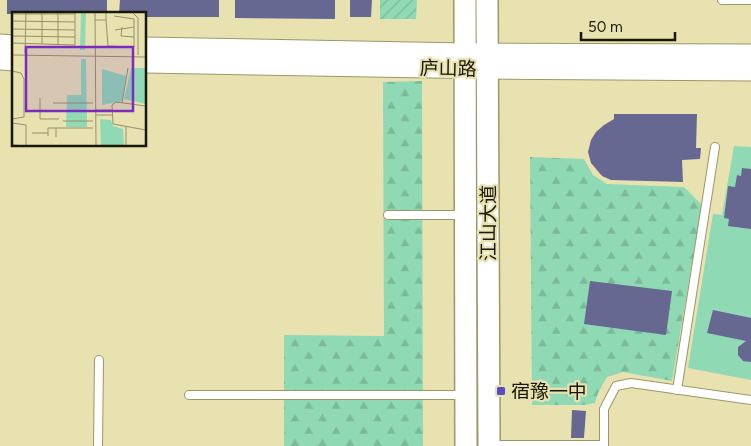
<svg xmlns="http://www.w3.org/2000/svg" width="751" height="446" font-family="Figtree,'Noto Sans SC',sans-serif">
  <style>
    .grass { fill: #8fd9b4 }
    .forest { fill: url(#forest-firs) }
    .garden { fill: url(#garden-furrows) }
    .building { fill: #666892 }
    .lines { fill: none; stroke-linecap: round; stroke-linejoin: round }
    .service-casing { stroke: #9d9768; stroke-width: 10 }
    .tertiary-casing { stroke: #9d9768; stroke-width: 21 }
    .secondary-casing { stroke: #9d9768; stroke-width: 24 }
    .service { stroke: #fff; stroke-width: 8 }
    .tertiary { stroke: #fff; stroke-width: 19 }
    .secondary { stroke: #fff; stroke-width: 21 }
    .poi-dot { fill: #584dc5; stroke: #e8e2b1; stroke-width: 2 }
    .labels { text-anchor: middle; stroke-width: 4.5; stroke-linejoin: round; paint-order: stroke }
    .street-label { font-size: 19px; fill: #191705; stroke: #e8e2b1 }
    .poi-label { font-size: 19px; fill: #191705; stroke: #e8e2b1; text-anchor: start }
    .inset-road { fill: none; stroke: #95916c; stroke-width: 1 }
    .view { fill: #7b2cbf; fill-opacity: 0.15; stroke: #7b2cbf; stroke-width: 2.5 }
    .inset-edge { fill: none; stroke: #191705; stroke-width: 2.5 }
  </style>
  <defs>
    <pattern id="forest-firs" width="22" height="20" patternUnits="userSpaceOnUse" patternTransform="scale(1.25)"><rect width="22" height="20" fill="#8fd9b4"/><path d="M5 1l3.5 6h-7zM16 11l3.5 6h-7z" fill="#7bba99"/></pattern>
    <pattern id="garden-furrows" width="10" height="10" patternUnits="userSpaceOnUse" patternTransform="scale(1.25)"><rect width="10" height="10" fill="#8fd9b4"/><path d="M-1 1l2-2M0 10L10 0M9 11l2-2" fill="none" stroke="#7bba99"/></pattern>
  </defs>
  <rect width="100%" height="100%" fill="#e8e2b1"/>
  <path class="grass" d="M734,146L751,147V380L688,368L713,214L722,215Z"/>
  <path class="forest" d="M422,81L423,446H284V335L384,336L383,82Z
    M530,157L584,159L593,175L607,184L684,187L702,205L672,381L623,372L607,377L598,393L595,403L584,405H532Z"/>
  <path class="garden" d="M380,0H417L416,19H380Z"/>
  <path class="building" d="M7,0H107V14H7Z
    M120,0H219V17H145V14H119Z
    M235,0H335V19L235,18Z
    M350,0H372L371,17H350Z
    M614,114H697L696,148H701L700,159L682,160L683,182L611,180L602,176L591,163L588,152L591,140L596,132L604,125L614,119Z
    M742,168L751,169V229L728,226L729,219L724,218L728,186L735,187L737,175L741,176Z
    M590,281L672,291L666,335L584,324Z
    M713,310L751,318V362L743,361L738,355V347L746,341L707,333Z
    M572,410L586,411L584,438H571Z"/>
  <g class="lines">
    <defs>
      <path id="service" d="M722,0H751
        M388,215H464
        M677,390L715,147
        M189,395H464
        M491,445H604
        M98,446L99,360
        M604,446V409L616,386L631,383L751,400"/>
      <path id="tertiary" d="M0,44L14,45
        M145,47L465,53L751,54
        M0,60L14,61
        M145,63L488,69L751,71"/>
      <path id="secondary" d="M465,0L466,446
        M487,0L489,446"/>
    </defs>
    <use href="#service" class="service-casing"/>
    <use href="#tertiary" class="tertiary-casing"/>
    <use href="#secondary" class="secondary-casing"/>
    <use href="#service" class="service"/>
    <use href="#tertiary" class="tertiary"/>
    <use href="#secondary" class="secondary"/>
  </g>
  <rect class="poi-dot" x="496" y="386" width="10" height="10" rx="2.5"/>
  <g class="labels">
    <g class="street-label">
      <text transform="translate(448 68) rotate(1)" y="7">庐山路</text>
      <text transform="translate(488 223) rotate(-90)" y="7">江山大道</text>
    </g>
    <g class="poi-label">
      <text x="511" y="398">宿豫一中</text>
    </g>
  </g>
  <g transform="translate(12 12)">
    <rect width="134" height="134" fill="#e8e2b1"/>
    <path d="M119,56H134V92L112,87Z" fill="#8fd9b4"/>
    <path d="M69,47H74L75,115H54L55,83H69ZM90,57L114,64L110,89L90,93ZM88,107L99,108L101,114L111,117L112,134H89Z" fill="#8fd9b4"/>
    <path d="M69,0H74L73,38H68Z" fill="#8fd9b4"/>
    <path class="inset-road" d="M83,0L84,134M120,0L126,6V43M0,2H63M83,8H94V0M94,8L96,34L122,35V7L102,4M0,9L63,10M110,15L109,24L122,25M0,17L63,18M103,18L122,15M0,24L63,25M0,31L63,33V0M30,32V0M46,32V0M13,41L14,0M0,43L134,45M0,59L9,61L12,67V105L0,107M28,86V107H47M41,91H81M110,91L116,56M134,94L104,90L100,93L101,112L134,118M84,98H100M84,103H100M51,109H81M0,111L14,113V134L0,133M20,121H36M36,124V116H44M44,125V116H81M114,134V115"/>
    <path class="view" d="M14,35H121V99H14Z"/>
    <rect width="134" height="134" class="inset-edge"/>
  </g>
  <path d="M581 32v8h94v-8" fill="none" stroke="#191705" stroke-width="2.5"/>
  <text x="588" y="32" font-size="15" fill="#191705" stroke="#e8e2b1" stroke-width="4" paint-order="stroke">50 m</text>
</svg>
